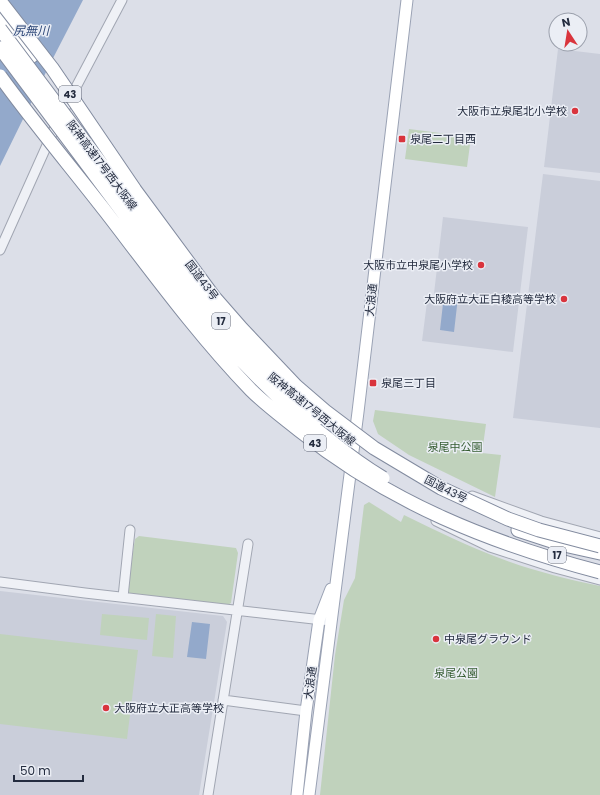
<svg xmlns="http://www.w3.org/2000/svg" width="600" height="795" font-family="Poppins,'Noto Sans JP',sans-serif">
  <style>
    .built { fill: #caceda }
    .green { fill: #c0d2bc }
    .water { fill: #93a9cb }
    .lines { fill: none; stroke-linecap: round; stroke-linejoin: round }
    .minor-casing { stroke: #a1a6b2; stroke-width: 11 }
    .major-casing { stroke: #9aa2b4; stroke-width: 13 }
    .highway-casing { stroke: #828b9f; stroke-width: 15 }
    .minor { stroke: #eff1f6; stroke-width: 9 }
    .major { stroke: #fff; stroke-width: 11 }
    .highway { stroke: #fff; stroke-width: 13 }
    .highway-bridge-casing { stroke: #828b9f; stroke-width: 15; stroke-linecap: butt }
    .highway-bridge { stroke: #fff; stroke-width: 13 }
    .poi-dot { fill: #d9343d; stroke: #ebeef5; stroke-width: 1.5 }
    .labels { text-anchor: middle; stroke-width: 3; stroke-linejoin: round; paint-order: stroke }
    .shield { fill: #ebeef5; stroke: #606676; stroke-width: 1 }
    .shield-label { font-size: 10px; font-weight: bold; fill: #242c3f }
    .poi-label { font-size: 11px; fill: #242c3f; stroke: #ebeef5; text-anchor: start }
    .street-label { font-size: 11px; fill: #242c3f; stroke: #ebeef5 }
    .park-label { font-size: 11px; fill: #355c31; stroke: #ebeef5 }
    .water-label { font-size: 12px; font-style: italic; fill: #2b4576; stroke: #ebeef5 }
  </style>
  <rect width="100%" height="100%" fill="#dcdfe8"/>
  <path class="built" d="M558,49L600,54V173L544,167Z
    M543,174L600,181V428L513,418Z
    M443,217L528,227L513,352L422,341L427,302H433Z
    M0,591L223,616L227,622L199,795H0Z"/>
  <path class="green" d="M409,129L471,137L467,167L405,159Z
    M375,410L486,424L482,453L501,455L495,497L409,455L378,434L373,421Z
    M369,502L401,522L404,515C437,531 469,547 502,559C534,571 567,579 600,586V795H320L335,655L344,600L355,578L364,505Z
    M139,536L236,548L238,553L231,603L226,606L129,594L127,589L135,539Z
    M102,614L149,618L147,640L100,635Z
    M156,614L176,616L173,658L152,656Z
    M0,634L138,650L127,739L0,724Z"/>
  <path class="water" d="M0,0H83L50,64L0,166Z
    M444,295L458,297L454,332L440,330Z
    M192,622L210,624L206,659L187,657Z"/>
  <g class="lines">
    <defs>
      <path id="minor" d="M0,250L56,125L122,0
        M472,496L541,521L600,537
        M436,521L490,547L555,568L600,580
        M0,582L85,593L331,621
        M123,597L130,530
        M223,700L306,711
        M208,795L248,544"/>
      <path id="major" d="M297,795L306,711L319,620L331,589
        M309,795L358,412L407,0"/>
      <path id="highway" d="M0,18L32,56
        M518,530L564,545L600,553"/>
    </defs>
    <use href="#minor" class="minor-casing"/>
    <use href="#major" class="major-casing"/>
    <use href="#highway" class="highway-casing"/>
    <use href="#minor" class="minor"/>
    <use href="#major" class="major"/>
    <use href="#highway" class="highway"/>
    <defs>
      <path id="highway-bridge" d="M0,1L52,68L135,190L214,297L242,329L296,386L325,411L374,448L441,488L508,519L539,530L600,546
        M0,29L208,306C225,327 242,347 261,366C279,385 299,401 319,418
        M0,48L174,281C220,341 270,396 331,441C347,454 365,467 383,478
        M0,76C34,123 71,167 106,212C153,273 198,335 251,390C266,405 284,418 300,431C390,503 490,543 600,572"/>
    </defs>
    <use href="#highway-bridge" class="highway-bridge-casing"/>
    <use href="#highway-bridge" class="highway-bridge"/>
  </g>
  <g class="poi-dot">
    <circle cx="575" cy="111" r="4"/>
    <rect x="398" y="135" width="8" height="8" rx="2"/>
    <circle cx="481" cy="265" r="4"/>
    <circle cx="564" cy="299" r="4"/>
    <rect x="369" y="379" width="8" height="8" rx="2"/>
    <circle cx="436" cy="639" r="4"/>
    <circle cx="106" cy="708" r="4"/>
  </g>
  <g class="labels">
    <g class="shield">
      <rect x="59" y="86" width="22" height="16" rx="3"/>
      <rect x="212" y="313" width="18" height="16" rx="3"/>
      <rect x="304" y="435" width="22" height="16" rx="3"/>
      <rect x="548" y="547" width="18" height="16" rx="3"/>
    </g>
    <g class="shield-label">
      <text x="70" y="98">43</text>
      <text x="221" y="325">17</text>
      <text x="315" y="447">43</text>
      <text x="557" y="559">17</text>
    </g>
    <g class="poi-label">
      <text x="567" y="115" text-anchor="end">大阪市立泉尾北小学校</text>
      <text x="410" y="143">泉尾二丁目西</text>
      <text x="473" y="269" text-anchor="end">大阪市立中泉尾小学校</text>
      <text x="556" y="303" text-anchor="end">大阪府立大正白稜高等学校</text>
      <text x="381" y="387">泉尾三丁目</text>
      <text x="444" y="643">中泉尾グラウンド</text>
      <text x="114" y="712">大阪府立大正高等学校</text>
    </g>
    <g class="street-label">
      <text transform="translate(102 165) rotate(53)" y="4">阪神高速17号西大阪線</text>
      <text transform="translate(202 280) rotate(53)" y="4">国道43号</text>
      <text transform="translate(371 300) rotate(-84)" y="4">大浪通</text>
      <text transform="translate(312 409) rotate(39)" y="4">阪神高速17号西大阪線</text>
      <text transform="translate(446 489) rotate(27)" y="4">国道43号</text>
      <text transform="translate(310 683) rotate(-82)" y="4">大浪通</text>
    </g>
    <g class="park-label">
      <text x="455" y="451">泉尾中公園</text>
      <text x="456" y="677">泉尾公園</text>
    </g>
    <g class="water-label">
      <text x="31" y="35">尻無川</text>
    </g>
  </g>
  <g transform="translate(568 32) rotate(348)"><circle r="19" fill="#ebeef5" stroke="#9ba0ac"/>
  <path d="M0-3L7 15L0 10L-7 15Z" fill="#d9343d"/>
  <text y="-6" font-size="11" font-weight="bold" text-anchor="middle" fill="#242c3f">N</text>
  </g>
  <path d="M14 775v6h69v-6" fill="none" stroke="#242c3f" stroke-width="2"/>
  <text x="20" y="775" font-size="12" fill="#242c3f" stroke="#ebeef5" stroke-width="3" paint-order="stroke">50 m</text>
</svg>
